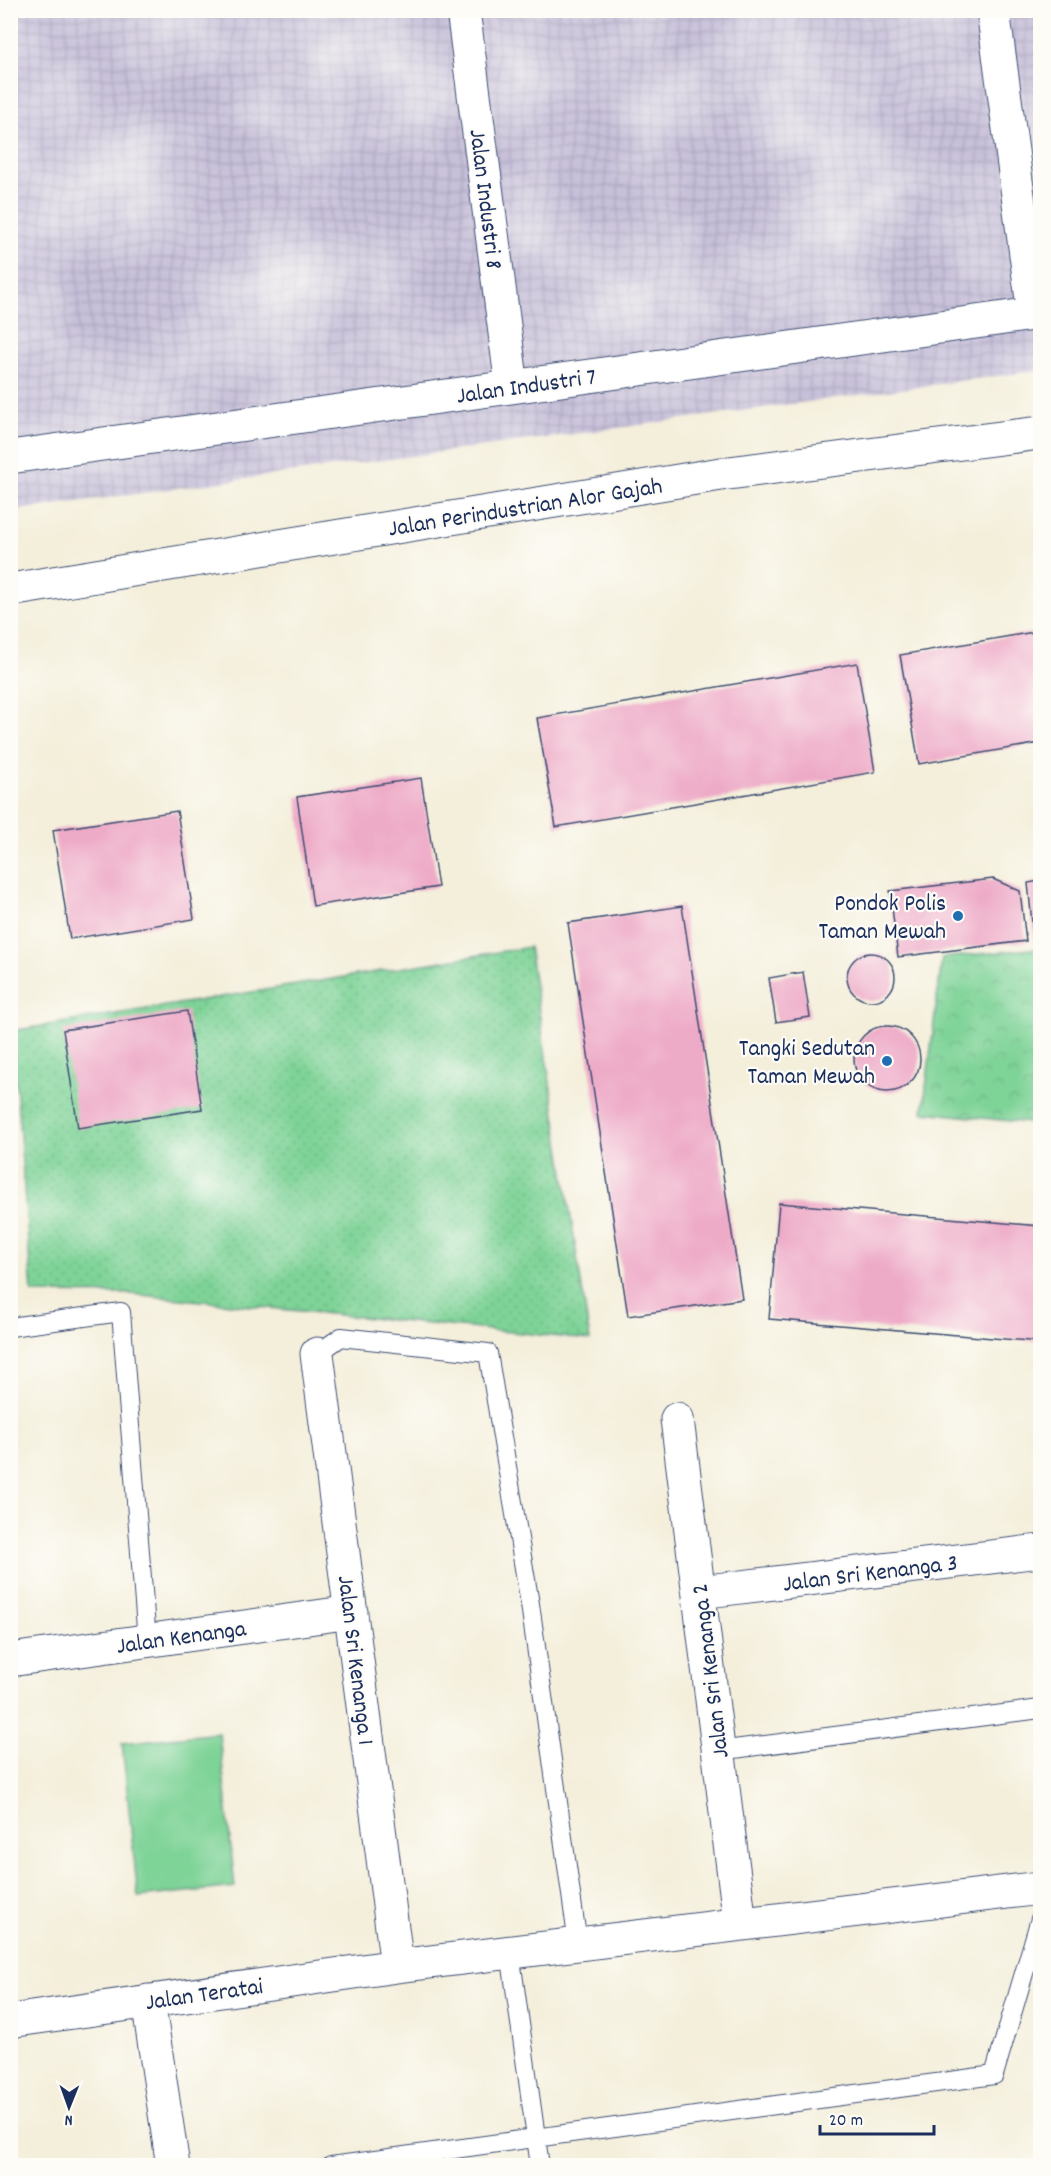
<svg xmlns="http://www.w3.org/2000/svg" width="1051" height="2176" font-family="Dekko,sans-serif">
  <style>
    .industrial { fill: url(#industrial-grid) }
    .grass { fill: url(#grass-dots); stroke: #4c817a; stroke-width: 1.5 }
    .park { fill: url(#park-crowns); stroke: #4c817a; stroke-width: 1.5 }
    .pitch { fill: #7ed397; stroke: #4c817a; stroke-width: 1.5 }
    .building { fill: #eeabc8 }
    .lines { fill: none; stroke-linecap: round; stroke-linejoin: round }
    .service-casing { stroke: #3c4c71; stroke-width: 20 }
    .minor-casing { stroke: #3c4c71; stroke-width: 35 }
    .tertiary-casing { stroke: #3c4c71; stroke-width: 35 }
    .service { stroke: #fff; stroke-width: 18 }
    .minor { stroke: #fff; stroke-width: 33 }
    .tertiary { stroke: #fff; stroke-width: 33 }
    .poi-dot { fill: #1f6fb2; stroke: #fdfcf7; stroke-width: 2 }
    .labels { text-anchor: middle; stroke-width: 4.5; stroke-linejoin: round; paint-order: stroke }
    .street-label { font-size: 24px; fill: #1b2f5e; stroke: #fdfcf7 }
    .poi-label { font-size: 24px; fill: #1b2f5e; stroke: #fdfcf7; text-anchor: end }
  </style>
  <defs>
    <pattern id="industrial-grid" width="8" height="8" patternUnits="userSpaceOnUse" patternTransform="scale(1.5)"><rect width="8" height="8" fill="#c7c0d9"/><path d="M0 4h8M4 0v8" fill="none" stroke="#aaa5bd"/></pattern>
    <pattern id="grass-dots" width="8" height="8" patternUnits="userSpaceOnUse" patternTransform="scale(1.5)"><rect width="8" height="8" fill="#7ed397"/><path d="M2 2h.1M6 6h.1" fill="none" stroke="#6cb585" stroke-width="1.8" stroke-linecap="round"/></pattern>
    <pattern id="park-crowns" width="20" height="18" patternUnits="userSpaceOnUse" patternTransform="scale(1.5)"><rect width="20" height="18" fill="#7ed397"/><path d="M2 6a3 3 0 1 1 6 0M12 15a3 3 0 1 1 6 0" fill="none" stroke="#6cb585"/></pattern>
  </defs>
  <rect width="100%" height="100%" fill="#fdfcf7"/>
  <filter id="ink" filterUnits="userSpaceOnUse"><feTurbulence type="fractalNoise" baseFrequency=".0167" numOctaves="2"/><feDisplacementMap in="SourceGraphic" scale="12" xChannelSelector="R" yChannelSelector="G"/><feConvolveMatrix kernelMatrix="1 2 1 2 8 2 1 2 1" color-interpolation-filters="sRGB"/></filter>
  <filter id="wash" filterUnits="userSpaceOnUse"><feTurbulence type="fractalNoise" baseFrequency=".008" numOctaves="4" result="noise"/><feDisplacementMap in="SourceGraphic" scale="24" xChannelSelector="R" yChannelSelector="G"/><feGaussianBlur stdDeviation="1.35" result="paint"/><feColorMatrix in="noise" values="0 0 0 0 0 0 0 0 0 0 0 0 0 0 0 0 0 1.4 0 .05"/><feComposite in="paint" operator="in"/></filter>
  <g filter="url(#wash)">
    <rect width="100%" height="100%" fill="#f4efdb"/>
    <path class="industrial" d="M10,11H1040V370L11,511Z"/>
    <path class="grass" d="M529,947L590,1340L131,1294L32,1293L12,1031Z"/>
    <path class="park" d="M1040,948V1124L923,1112L942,958Z"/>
    <path class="pitch" d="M219,1733L235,1887L138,1897L122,1743Z"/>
    <g id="blocks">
      <path class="building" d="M1040,631V743L919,764L900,655Z
        M857,663L875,772L556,827L537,718Z
        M421,778L438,887L313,906L297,797Z
        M177,811L194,919L70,939L53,830Z
        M993,879L1020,891L1026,941L898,957L890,891Z
        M1040,881V942L1034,943L1028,883Z
        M682,906L742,1299L628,1316L568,923Z
        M847 977a24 24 0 1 1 48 0a24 24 0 1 1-48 0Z
        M803,972L810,1017L776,1022L769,978Z
        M187,1011L202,1109L78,1128L63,1030Z
        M854 1059a33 33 0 1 1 66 0a33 33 0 1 1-66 0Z
        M779,1203L1040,1226V1342L769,1319Z"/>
    </g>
  </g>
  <g filter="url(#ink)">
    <use href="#blocks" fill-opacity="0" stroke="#3c4c71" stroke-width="1.5"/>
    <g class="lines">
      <defs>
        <path id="service" d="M10,1327L121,1312L147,1641
          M317,1354L341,1337L488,1353L530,1604L578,1944
          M719,1751L1040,1709
          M510,1952L540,2166
          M331,2166L994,2075L1040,1919"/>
        <path id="minor" d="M463,10L512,387
          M993,10L1034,314
          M10,457L1040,313
          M317,1354L397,1966
          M677,1419L740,1924
          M699,1592L1040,1551
          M10,1660L351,1612
          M148,2001L173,2166
          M10,2021L397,1966L1040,1888"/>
        <path id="tertiary" d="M10,590L721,474L1040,433"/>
      </defs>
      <use href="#service" class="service-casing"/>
      <use href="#minor" class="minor-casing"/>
      <use href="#tertiary" class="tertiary-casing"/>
      <use href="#service" class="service"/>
      <use href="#minor" class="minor"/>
      <use href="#tertiary" class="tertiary"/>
    </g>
  </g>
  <g class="poi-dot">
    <circle cx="958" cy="916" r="6"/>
    <circle cx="887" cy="1061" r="6"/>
  </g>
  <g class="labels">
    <g class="street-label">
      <text transform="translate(487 199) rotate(83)" y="8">Jalan Industri 8</text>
      <text transform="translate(526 385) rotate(-8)" y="8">Jalan Industri 7</text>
      <text transform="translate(525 506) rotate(-9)" y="8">Jalan Perindustrian Alor Gajah</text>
      <text transform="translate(870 1572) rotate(-7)" y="8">Jalan Sri Kenanga 3</text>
      <text transform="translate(181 1636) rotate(-8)" y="8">Jalan Kenanga</text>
      <text transform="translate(357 1660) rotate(83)" y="8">Jalan Sri Kenanga 1</text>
      <text transform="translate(709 1671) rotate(-97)" y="8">Jalan Sri Kenanga 2</text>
      <text transform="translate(204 1993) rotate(-8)" y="8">Jalan Teratai</text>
    </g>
    <g class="poi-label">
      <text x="946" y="910">Pondok Polis<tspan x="946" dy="28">Taman Mewah</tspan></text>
      <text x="875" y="1055">Tangki Sedutan<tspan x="875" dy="28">Taman Mewah</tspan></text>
    </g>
  </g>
  <rect width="1051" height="2176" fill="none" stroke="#fdfcf7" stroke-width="36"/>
  <g transform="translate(69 2107) rotate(181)" stroke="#fdfcf7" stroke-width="4.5" paint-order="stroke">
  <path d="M0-4.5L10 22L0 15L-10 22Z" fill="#1b2f5e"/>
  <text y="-9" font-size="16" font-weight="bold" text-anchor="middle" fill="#1b2f5e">N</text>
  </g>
  <path d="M820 2125v9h114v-9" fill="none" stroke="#1b2f5e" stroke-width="3"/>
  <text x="829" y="2125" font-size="18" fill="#1b2f5e" stroke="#fdfcf7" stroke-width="4.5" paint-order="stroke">20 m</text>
</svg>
